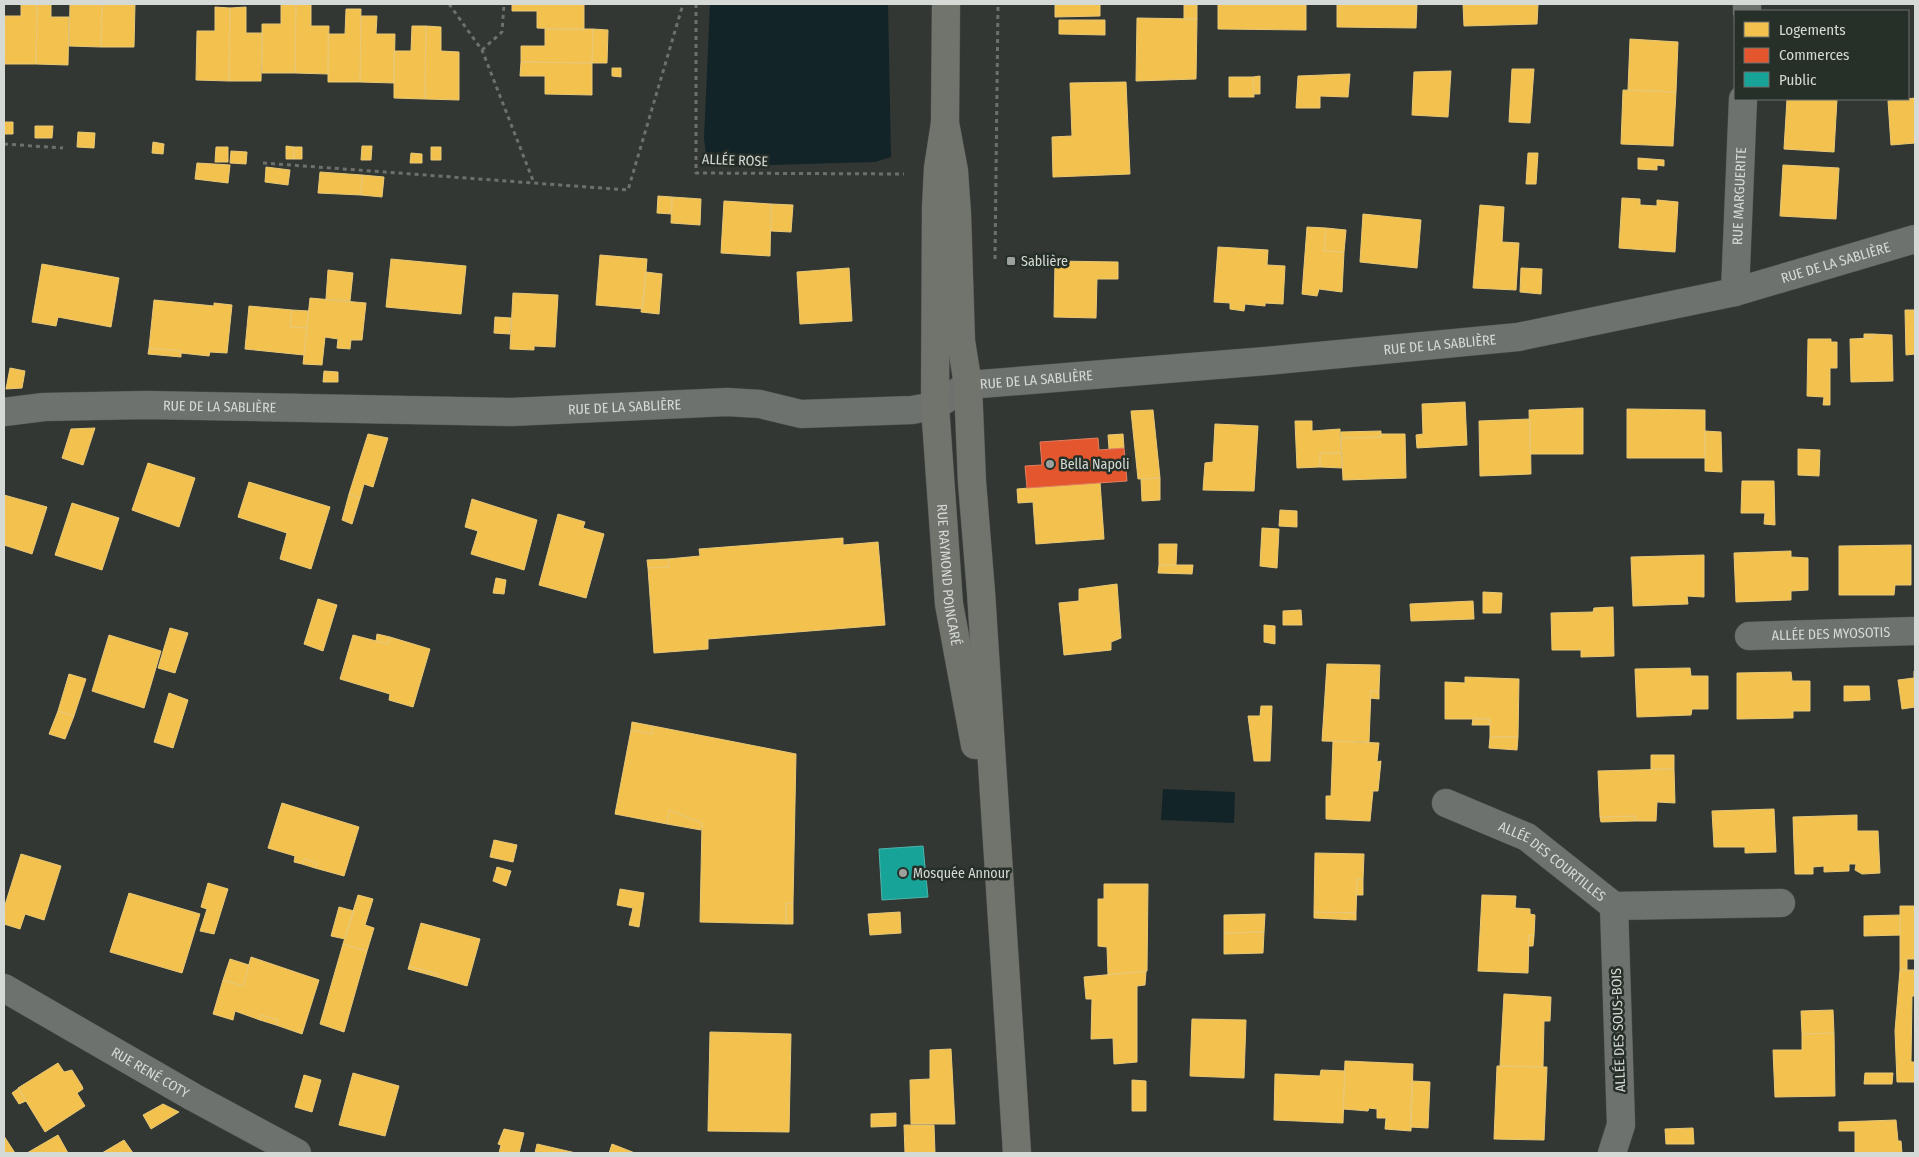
<svg xmlns="http://www.w3.org/2000/svg" width="1919" height="1157" font-family="'Fira Sans Condensed',sans-serif">
  <style>
    .water { fill: #132428 }
    .homes { fill: #f2c14e; stroke: #e9c877 }
    .shops { fill: #e4572e; stroke: #e07e60 }
    .public { fill: #17a398; stroke: #50b4ab }
    .lines { fill: none; stroke-linecap: round; stroke-linejoin: round }
    .minor-casing { stroke: #4f5350; stroke-width: 29 }
    .major-casing { stroke: #4f5350; stroke-width: 29 }
    .path { stroke: #6d706e; stroke-width: 3; stroke-dasharray: 4 4; stroke-linecap: butt }
    .minor { stroke: #6e726e; stroke-width: 28 }
    .major { stroke: #70746d; stroke-width: 28 }
    .poi-dot { fill: #9ca19d; stroke: #262f28; stroke-width: 2 }
    .labels { text-anchor: middle; stroke-width: 5; stroke-linejoin: round; paint-order: stroke }
    .street-label { font-size: 14px; fill: #d5dad6; stroke: #262f28 }
    .poi-label { font-size: 14px; fill: #d5dad6; stroke: #262f28; text-anchor: start }
  </style>
  <rect width="100%" height="100%" fill="#323733"/>
  <path class="water" d="M710,4H888L891,157L875,162L733,166L711,162L706,155L704,138Z
    M1163,789L1235,792L1234,823L1161,820Z"/>
  <path class="homes" d="M21,4H37L36,64H4V16H21Z
    M37,4H51V17H69L68,65L36,64Z
    M70,4H102L101,47L69,46Z
    M102,4H135L134,47H101Z
    M281,4H296L295,73H262V24H281Z
    M296,4H311V26H329L328,74L295,73Z
    M512,4H584V30L537,28V11H512Z
    M1055,4H1100V16L1055,17Z
    M1184,4H1197V19H1184Z
    M1218,4H1306V30L1218,29Z
    M1337,4H1417L1416,28L1337,27Z
    M1463,4H1538L1537,24L1464,26Z
    M215,7L230,8L229,81L196,80L197,31H215Z
    M246,7V33H262L261,81H229L230,8Z
    M346,9H361L360,82H328V34H345Z
    M361,16H377L376,34H395L394,83L360,82Z
    M1137,18L1197,19L1196,79L1136,81Z
    M1059,20H1105V35L1059,34Z
    M412,26H426L425,99L394,98V51H411Z
    M426,26L441,27V51L459,52V100L425,99Z
    M545,29H593L592,63L521,62V46H545Z
    M593,29L608,30L607,63H592Z
    M1630,39L1678,42L1676,92L1628,90Z
    M521,62L592,63V95L545,94V76H520Z
    M612,68H621V77L612,76Z
    M1512,69H1534L1530,123L1509,122Z
    M1451,71L1448,117L1412,115L1414,72Z
    M1350,74L1348,97L1320,96V108H1296L1298,76Z
    M1260,76V94H1254L1253,77Z
    M1229,77H1253L1254,97H1229Z
    M1126,82L1130,174L1053,177L1052,137L1072,136L1070,83Z
    M1623,90L1676,92L1673,146L1621,144Z
    M1915,98V143L1891,145L1888,101Z
    M1787,99H1837L1834,152L1784,149Z
    M4,122H13V134H4Z
    M35,126H53L52,138H35Z
    M78,132L95,133L94,148L77,147Z
    M153,142L164,144L163,154L152,153Z
    M286,146L294,147V159H286Z
    M362,146H372L371,160H361Z
    M216,147H228V162H215Z
    M294,147H302V159H294Z
    M431,147H441V160H431Z
    M231,151L247,152L246,164L230,163Z
    M411,153L422,154V163H410Z
    M1528,153H1538L1536,184H1526Z
    M1638,158L1664,160V166L1657,165V170L1638,169Z
    M197,163L230,165L228,183L195,179Z
    M1783,165L1839,168L1836,219L1780,216Z
    M266,167L290,170L288,185L265,182Z
    M320,172L362,175L361,195L318,193Z
    M362,175L384,177L382,197L361,195Z
    M658,196L672,197V214L657,213Z
    M672,197L701,199L700,225L671,223Z
    M1622,198L1640,199V205L1657,206V200L1678,202L1675,252L1619,248Z
    M724,201L771,204L770,256L721,253Z
    M771,204L793,205L791,232L771,231Z
    M1480,205L1504,207L1502,242L1519,243L1516,290L1473,288Z
    M1363,214L1421,220L1417,268L1360,262Z
    M1307,227L1326,228L1324,251L1344,252L1342,292L1319,289L1317,296L1302,294Z
    M1326,228L1346,230L1344,252L1324,251Z
    M1218,247L1268,250L1267,265L1285,266L1283,304L1265,303V306L1245,304L1244,311L1230,309V303L1214,302Z
    M600,255L647,259L643,309L596,305Z
    M391,259L466,266L461,314L386,307Z
    M1055,261L1118,262V279H1097L1096,318L1054,317Z
    M42,264L119,278L111,327L58,317L56,326L32,322Z
    M849,268L852,321L800,324L797,272Z
    M1521,268L1542,269L1541,294L1520,292Z
    M328,270L353,273L350,301L326,299Z
    M646,272L662,274L659,314L641,312Z
    M513,293L558,295L555,347L534,346V350L510,349Z
    M310,298L366,303L362,340H351L350,349L337,348L338,339L325,337L322,365L303,364Z
    M154,300L214,306V303L232,305L227,353L210,352L209,356L181,353V351L149,348Z
    M249,306L292,310L290,327L307,328L304,355L245,349Z
    M292,310L309,311L307,328L290,327Z
    M1905,310H1915V354L1906,355Z
    M495,317L511,318L510,334L494,333Z
    M1864,334H1873L1872,338H1864Z
    M1873,334L1892,335L1893,381L1851,382L1850,339L1872,338Z
    M1808,339H1831V342H1837V368H1830V405H1823L1824,397L1807,396Z
    M149,348L181,351V357L148,354Z
    M10,368L25,371L22,388L6,389Z
    M324,371L338,372V382H323Z
    M1465,402L1467,445L1417,448L1416,435L1423,434L1422,404Z
    M1583,408V454H1530L1529,410Z
    M1627,409L1705,410V458H1627Z
    M1153,410L1160,478L1138,479L1131,411Z
    M1530,419L1531,474L1480,476L1479,421Z
    M1295,421H1312V431L1340,429L1341,453H1320V467L1297,468Z
    M1215,424L1258,426L1254,491L1203,490L1205,463L1213,462Z
    M95,428L83,465L62,458L71,429Z
    M1381,431V437L1341,438V432Z
    M1705,431L1721,432L1722,472L1705,471Z
    M368,434L388,438L373,487L364,484L360,498L349,494Z
    M1123,434L1124,448L1109,449L1108,435Z
    M1381,434H1405L1406,478L1343,480L1341,438L1381,437Z
    M1798,449L1820,450L1819,476L1798,475Z
    M1320,453H1341L1342,468L1320,467Z
    M148,463L195,478L179,527L132,510Z
    M1160,478V500L1142,501L1141,479Z
    M1742,481H1774L1775,525L1764,524L1765,513H1741Z
    M249,482L330,507L311,569L280,559L287,533L238,517Z
    M1100,482L1104,539L1036,544L1033,502L1018,503L1017,489Z
    M349,494L360,498L352,524L342,520Z
    M4,495L47,507L32,554L4,545Z
    M472,499L537,520L524,570L471,554L478,531L465,527Z
    M72,503L119,518L102,570L55,555Z
    M1280,510L1297,511V527L1279,526Z
    M558,514L585,522L583,528L604,534L586,598L539,585Z
    M1262,528L1279,529L1277,568L1260,566Z
    M843,538V545L878,542L885,625L708,639V649L654,653L648,568L669,567L668,559L700,556L699,549Z
    M1159,544H1177L1176,565H1159Z
    M1911,545V585H1895L1894,595H1839V546Z
    M1791,551V557L1808,558V590L1791,591V600L1736,602L1734,553Z
    M1704,555V597L1687,596L1688,604L1633,606L1631,557Z
    M668,559L669,567L648,568L647,560Z
    M1159,565H1193L1192,574L1158,573Z
    M496,578L506,580L504,594L493,593Z
    M1117,584L1121,638L1111,642V650L1064,655L1059,603L1079,601V589Z
    M1483,592L1502,593L1501,613H1483Z
    M318,599L337,605L323,651L304,644Z
    M1473,601L1474,619L1411,621L1410,604Z
    M1613,607L1614,656L1581,657V650H1552L1551,613L1593,612L1594,608Z
    M1301,610L1302,625H1283V611Z
    M1264,625L1275,626V644L1264,642Z
    M170,628L188,633L175,673L158,668Z
    M377,634L390,637L388,644L376,641Z
    M109,635L161,651L144,708L92,691Z
    M353,635L388,644L390,637L430,649L413,707L389,700L390,694L340,679Z
    M1327,664L1380,665L1379,691H1371L1369,742L1322,741Z
    M1690,668L1691,676H1708V709H1692L1691,715L1637,717L1635,669Z
    M1915,670V707L1902,709L1898,680L1914,678V671Z
    M1791,672L1792,681H1810V711H1793V718L1737,719V673Z
    M69,674L86,679L74,716L58,711Z
    M1465,677L1519,679L1518,737H1490V719H1445V682L1465,683Z
    M1844,686H1869L1870,700L1844,701Z
    M1371,691H1379V699L1370,698Z
    M169,693L188,700L173,748L154,742Z
    M1261,706H1272L1270,761H1254L1248,716H1260Z
    M58,711L74,716L65,739L49,734Z
    M1473,718L1490,719V725H1472Z
    M632,722L653,726L652,734L631,730Z
    M653,726L796,754L793,903H786V924L700,922L702,823L669,810L667,824L615,814L631,730L652,734Z
    M1490,737H1518L1517,750L1489,748Z
    M1333,741L1379,743L1377,762L1381,761L1378,791H1373L1370,821L1326,819V796H1331Z
    M1651,755H1674V769H1651Z
    M1674,769L1675,803L1657,802L1656,821H1635V816L1600,817L1598,771Z
    M282,803L359,827L344,876L315,868L317,863L304,859L302,864L294,862L295,856L268,848Z
    M1774,809L1776,852L1745,853V847H1714L1712,811Z
    M669,810L702,823L701,830L667,824Z
    M1857,815V831H1878L1880,873L1862,874L1855,870L1856,864H1849V871L1824,872V866L1813,867V874H1795L1793,817Z
    M1635,816V821L1601,822L1600,817Z
    M494,840L517,845L513,862L490,857Z
    M1315,853L1364,854L1363,880L1357,879L1356,913L1314,912Z
    M21,854L61,866L44,920L25,914L20,929L4,924V908Z
    M304,859L317,863L315,868L302,864Z
    M497,867L511,871L506,886L493,881Z
    M1357,879L1363,880V895H1356Z
    M208,883L228,889L214,934L200,931L207,909L201,907Z
    M1104,884H1148L1147,971L1108,975L1107,947L1098,946V899H1104Z
    M620,889L644,893L639,927L629,925L633,908L617,905Z
    M129,893L200,914L182,973L110,952Z
    M358,895L373,899L365,925L374,928L367,951L343,944Z
    M1482,895L1516,896L1515,908L1530,909V914L1535,915L1534,936L1529,935L1528,973L1478,971Z
    M786,903H793V924H786Z
    M1900,906H1915V959H1907V970H1900Z
    M339,907L354,911L345,939L331,936Z
    M900,912L901,933L870,935L868,914Z
    M1314,912L1356,913V920L1314,918Z
    M1265,914L1264,932L1224,933V915Z
    M1900,915V935L1864,936V916Z
    M421,923L480,939L467,986L437,977L438,974L409,966Z
    M1264,932L1263,953L1224,954V933Z
    M1529,935L1534,936L1533,946H1528Z
    M343,944L367,951L344,1032L320,1024Z
    M251,957L319,980L302,1034L276,1025L278,1020L261,1015L260,1020L235,1011L233,1020L213,1014L223,980L243,986Z
    M230,959L249,965L243,986L223,980Z
    M409,966L438,974L437,977L408,969Z
    M1900,970H1915V996H1912L1911,1062H1915V1082H1897L1895,1031Z
    M1146,971L1145,985L1137,986V1062L1114,1064L1113,1038L1091,1039L1092,999H1086L1084,977Z
    M1504,994L1551,997L1550,1021H1544L1543,1067L1500,1066Z
    M1833,1010L1834,1033L1802,1034L1801,1011Z
    M261,1015L278,1020L276,1025L260,1020Z
    M1192,1019L1246,1020L1244,1078L1190,1076Z
    M710,1032L791,1034L789,1132L708,1131Z
    M1834,1033L1835,1096L1775,1097L1773,1050H1802V1034Z
    M951,1049L955,1124H911L910,1080L930,1079V1050Z
    M1345,1061L1413,1064L1411,1131L1385,1129L1386,1118H1377V1109L1369,1108L1368,1111L1343,1109Z
    M58,1063L64,1072L72,1070L82,1086L83,1089L77,1093L85,1106L45,1132L18,1088Z
    M1497,1066L1547,1067L1544,1140L1494,1139Z
    M1321,1070L1345,1071L1343,1123L1274,1120L1275,1074L1320,1076Z
    M353,1073L399,1086L385,1136L339,1125Z
    M1865,1073H1893L1892,1084H1864Z
    M304,1075L321,1080L312,1112L295,1107Z
    M1132,1080L1146,1081V1111H1132Z
    M1412,1081L1430,1082L1428,1128L1410,1127Z
    M19,1088L26,1101L19,1104L12,1093Z
    M163,1104L179,1112L151,1129L143,1115Z
    M896,1113V1126L871,1127V1114Z
    M1896,1120L1898,1141H1901L1902,1153H1855V1131H1839V1122Z
    M904,1125H934L935,1153H905Z
    M1693,1128L1694,1144H1666L1665,1129Z
    M504,1129L524,1133L519,1153H499L501,1145L498,1144Z
    M58,1135L68,1153H27Z
    M4,1136L15,1153H4Z
    M124,1140L133,1153H102Z
    M537,1144L576,1153H535Z
    M612,1144L635,1153H609Z"/>
  <path class="shops" d="M1098,438L1099,450L1124,448L1127,481L1027,488L1025,466L1042,465L1040,442Z"/>
  <path class="public" d="M923,846L928,897L882,900L879,849Z"/>
  <g class="lines">
    <defs>
      <g id="minor">
        <path d="M1747,11V4"/>
        <path id="s1" d="M1735,292L1743,99"/>
        <path id="s2" d="M4,412L44,407L146,405L512,412L727,402L760,404L801,414L912,410L935,406L968,385L1266,361L1518,337L1735,292L1915,239"/>
        <path id="s3" d="M1749,636L1915,631"/>
        <path id="s4" d="M1446,803L1527,837L1614,906L1781,903"/>
        <path id="s5" d="M4,988L193,1097L297,1153"/>
        <path d="M1612,1153L1621,1125L1614,906"/>
      </g>
      <g id="major">
        <path id="s6" d="M946,4L945,123L938,168L936,208L935,406L949,604L975,745"/>
        <path d="M945,123L954,171L957,214L961,341L968,385L972,482L981,592L1017,1153"/>
      </g>
    </defs>
    <use href="#minor" class="minor-casing"/>
    <use href="#major" class="major-casing"/>
    <path class="path" d="M449,4L482,50L534,183
      M696,4V173L904,174
      M482,50L502,32L504,4
      M4,144L63,148
      M263,163L628,190L683,4
      M995,259L998,4"/>
    <use href="#minor" class="minor"/>
    <use href="#major" class="major"/>
  </g>
  <g class="poi-dot">
    <rect x="1006" y="256" width="10" height="10" rx="2.5"/>
    <circle cx="1050" cy="464" r="5"/>
    <circle cx="903" cy="873" r="5"/>
  </g>
  <g class="labels">
    <g class="street-label">
      <text transform="translate(735 160) rotate(2)" y="5">ALLÉE ROSE</text>
      <text dy="5" stroke="none"><textPath href="#s1" startOffset="96">RUE MARGUERITE</textPath></text>
      <text dy="5" stroke="none"><textPath href="#s2" startOffset="1851">RUE DE LA SABLIÈRE</textPath></text>
      <text dy="5" stroke="none"><textPath href="#s2" startOffset="1446">RUE DE LA SABLIÈRE</textPath></text>
      <text dy="5" stroke="none"><textPath href="#s2" startOffset="1041">RUE DE LA SABLIÈRE</textPath></text>
      <text dy="5" stroke="none"><textPath href="#s2" startOffset="216">RUE DE LA SABLIÈRE</textPath></text>
      <text dy="5" stroke="none"><textPath href="#s2" startOffset="621">RUE DE LA SABLIÈRE</textPath></text>
      <text dy="5" stroke="none"><textPath href="#s6" startOffset="572">RUE RAYMOND POINCARÉ</textPath></text>
      <text dy="5" stroke="none"><textPath href="#s3" startOffset="82">ALLÉE DES MYOSOTIS</textPath></text>
      <text dy="5" stroke="none"><textPath href="#s4" startOffset="122">ALLÉE DES COURTILLES</textPath></text>
      <text transform="translate(1618 1030) rotate(-92)" y="5">ALLÉE DES SOUS-BOIS</text>
      <text dy="5" stroke="none"><textPath href="#s5" startOffset="169">RUE RENÉ COTY</textPath></text>
    </g>
    <g class="poi-label">
      <text x="1021" y="266">Sablière</text>
      <text x="1060" y="469">Bella Napoli</text>
      <text x="913" y="878">Mosquée Annour</text>
    </g>
  </g>
  <rect width="1919" height="1157" fill="none" stroke="#d5dad6" stroke-width="10"/>
  <rect x="1734" y="10" width="175" height="90" fill="#262f28" stroke="#6c736e"/>
  <rect x="1744" y="22" width="25" height="15" fill="#f2c14e" stroke="#6c736e"/>
  <text x="1779" y="35" font-size="15" fill="#d5dad6">Logements</text>
  <rect x="1744" y="48" width="25" height="15" fill="#e4572e" stroke="#6c736e"/>
  <text x="1779" y="60" font-size="15" fill="#d5dad6">Commerces</text>
  <rect x="1744" y="72" width="25" height="15" fill="#17a398" stroke="#6c736e"/>
  <text x="1779" y="85" font-size="15" fill="#d5dad6">Public</text>
</svg>
